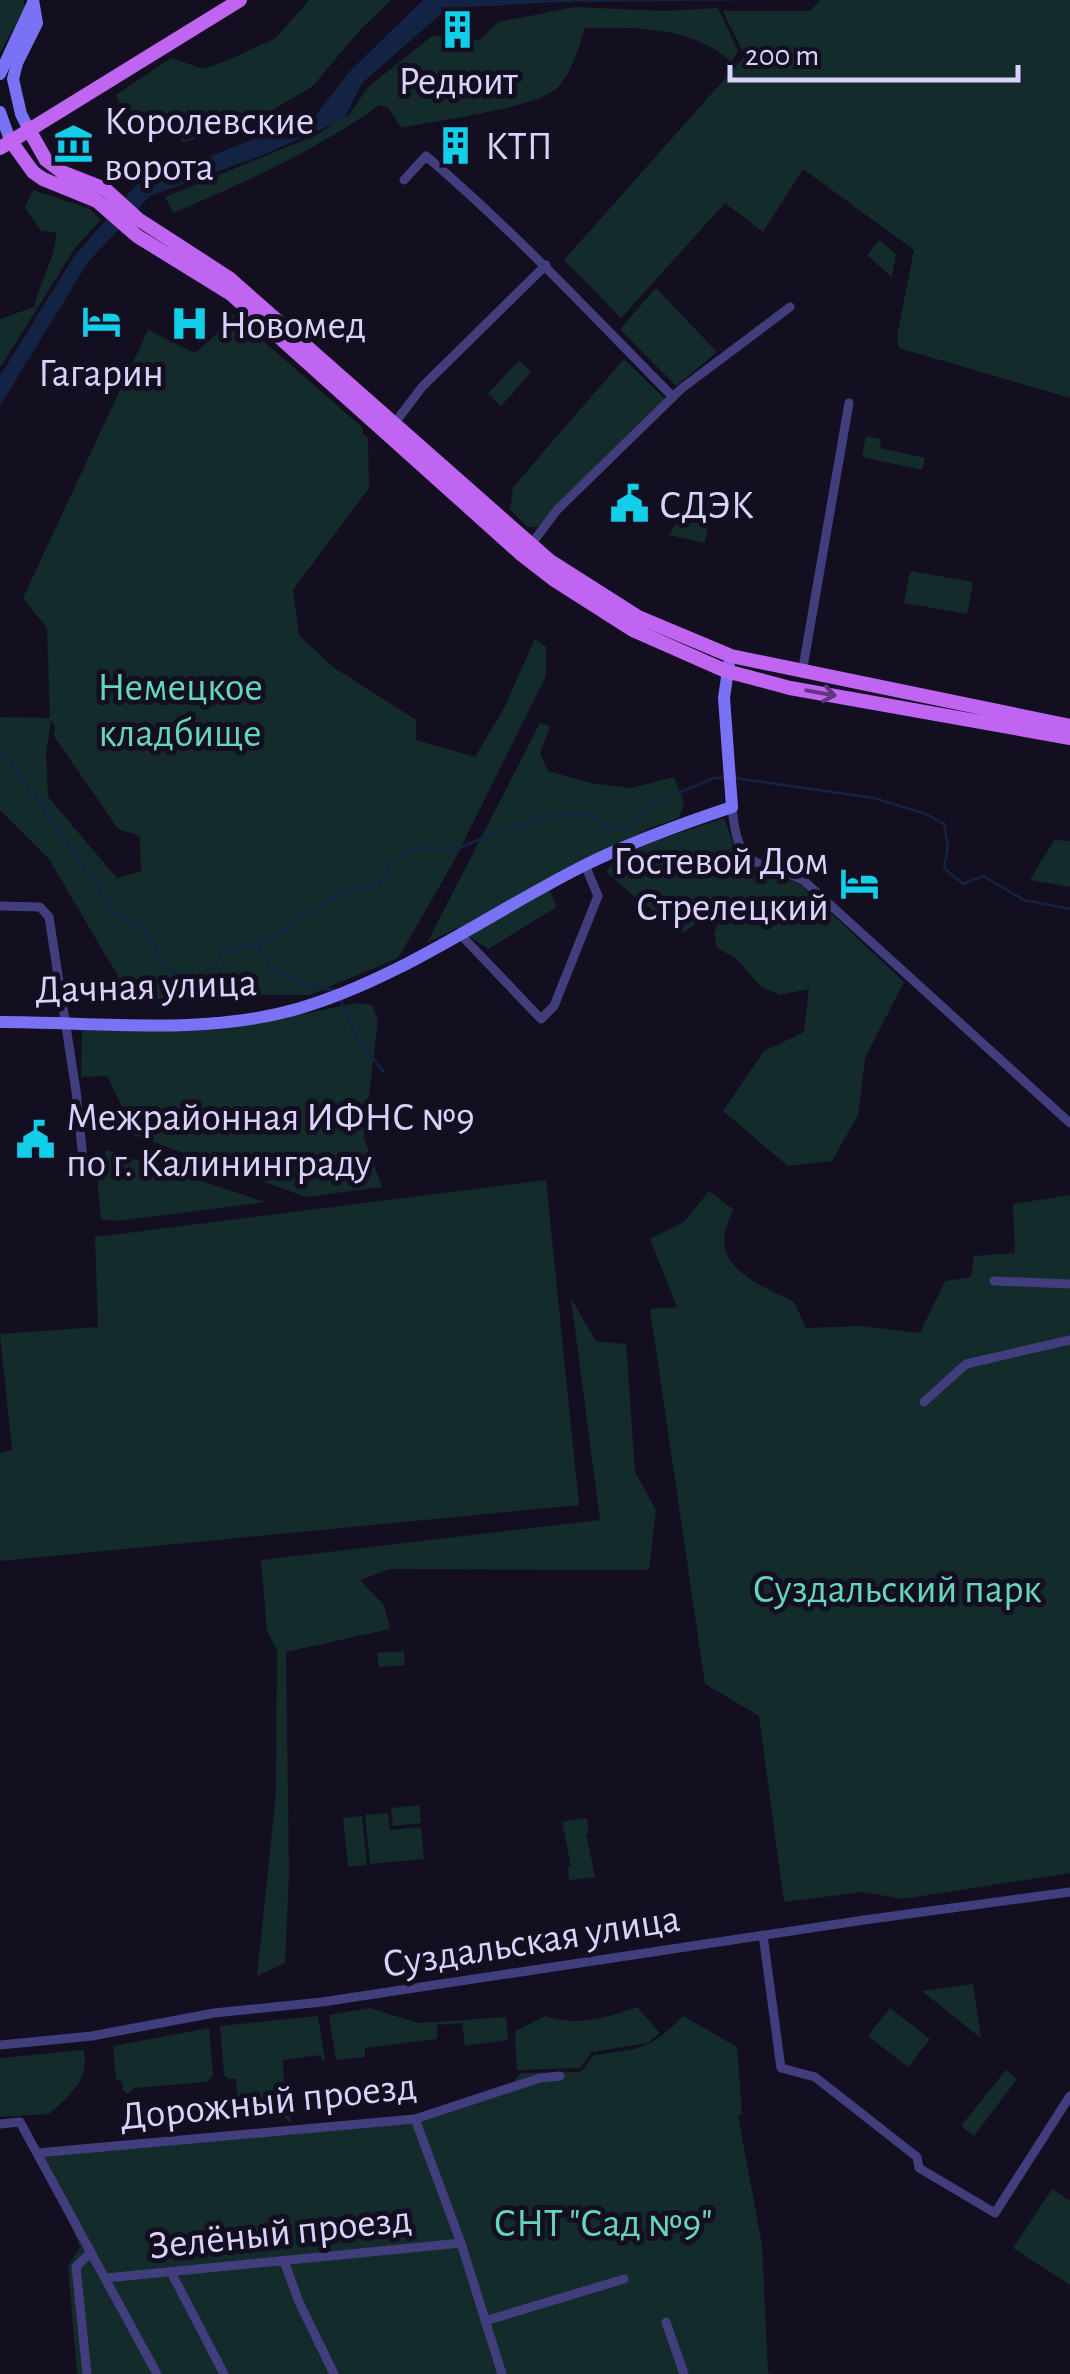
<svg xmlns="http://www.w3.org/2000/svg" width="1070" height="2374" font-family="'Alegreya Sans',sans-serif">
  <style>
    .green { fill: #132b2b; fill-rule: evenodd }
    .water { fill: #122343 }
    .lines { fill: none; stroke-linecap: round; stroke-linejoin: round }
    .stream { stroke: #122343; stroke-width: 2.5 }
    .street { stroke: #423e7d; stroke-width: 9 }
    .secondary { stroke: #7972f4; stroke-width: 12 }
    .primary { stroke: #c064f2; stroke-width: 14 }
    .oneway { stroke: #61357f }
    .labels { text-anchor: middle; stroke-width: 10; stroke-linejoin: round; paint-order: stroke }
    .poi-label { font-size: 40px; fill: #d9d3fb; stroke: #130f21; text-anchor: start }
    .park-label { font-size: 40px; fill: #65d5bc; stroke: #130f21 }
    .street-label { font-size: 40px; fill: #d9d3fb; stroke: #130f21 }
  </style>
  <rect width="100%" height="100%" fill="#130f21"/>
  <path class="green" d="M0,0H23L25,8L0,53Z
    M309,0H391L360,30L312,87L260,117L223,132L183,142L162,121L128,123L116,95L171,58L203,69L228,60L276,38Z
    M821,0H1070V398L899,348L897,336L914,250L803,169L763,232L725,203L621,318L564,260L745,56L723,11H809Z
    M575,7L663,11L718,8L738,51L731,62C694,26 633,27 585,28C578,48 573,70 559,86C539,109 435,120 401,128L389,109L379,105C316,151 244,183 173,213L165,197L314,136L349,115L368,87L432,36L479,40L499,22Z
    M33,190L90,209L101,220L75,248L0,368V319L34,307C40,281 56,258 56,232L41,231L25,207Z
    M879,240L896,254L892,277L867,255Z
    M656,288L717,352L676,386L620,329Z
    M231,313L363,428V434L368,438L369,488L293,590L299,635L333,667L416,720V740L475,757L504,708L535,639L546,647V676L453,863L398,958L310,995H265L264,1022L356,1003L372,1005L378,1020L364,1138L382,1187L306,1197L111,1127L121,1105L107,1076L81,1077L82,1031L199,1029L264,1021L265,995L156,999L126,990L49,859L0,810V717L50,718L47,628L23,598L148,330L195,353L219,332ZM51,720L55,726L54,736L118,829L140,836L141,871L117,878L48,797L46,753Z
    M624,359L666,400L542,527H528L510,510L513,487Z
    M519,360L531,372L501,406L488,394Z
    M866,436L881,439L880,448L925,458L922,470L862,457Z
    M698,490L713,496L705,543L669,535Z
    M910,571L973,582L967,614L904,603Z
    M540,723L550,727L540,753L548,771L591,783L631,788L674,777L684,803L679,818L647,829L652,842L724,818L741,865L799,883L904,982L865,1058L858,1115L832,1161L788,1166L723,1111L764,1051L804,1032L809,989L779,995L759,985L737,959L717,948L714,933L724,910L713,912L683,933L630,893L606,871L620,857L652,842L647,830L546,881L557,907L488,949L457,928L427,943Z
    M1054,840L1070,841V887L1030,880Z
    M107,1150L265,1202L118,1221L101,1219L96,1168Z
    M546,1180L579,1505L0,1561V1453L12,1450L0,1334L98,1327L95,1237Z
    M709,1191L734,1210C703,1263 753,1282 794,1302L806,1328L861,1326L920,1333L945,1281L971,1277L974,1256L1015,1253L1013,1204L1070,1195V1873L903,1899L863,1892L784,1902L759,1716L705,1684L650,1309L677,1307L650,1239L684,1222Z
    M571,1298L596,1341L626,1344L635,1472L656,1510L649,1570L390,1569L360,1580L384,1605L390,1629L286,1652L289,1872L285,1963L257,1976L276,1794L277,1650L267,1631L261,1560L600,1520Z
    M404,1651L405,1665L379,1667L377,1653Z
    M419,1805L421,1823L393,1826L391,1808Z
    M388,1813L390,1830L421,1827L424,1859L370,1864L365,1815Z
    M362,1816L367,1865L348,1867L343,1818Z
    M587,1818L589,1833L586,1834L595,1877L569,1880L568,1867L571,1866L562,1822Z
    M973,1984L981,2038L922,1991Z
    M637,2007L660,2033L648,2043L592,2052L580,2068L517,2070L515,2031L545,2016C577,2027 606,2018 637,2007Z
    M370,2008L418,2023L506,2017L508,2040L465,2046L462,2023L437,2025V2039L365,2048V2057L336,2060L329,2015Z
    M890,2008L930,2039L908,2067L868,2036Z
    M318,2016L325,2061H322L321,2055L283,2060L285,2115L290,2116L291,2123L281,2115L239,2121L236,2079H228L224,2075L220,2026Z
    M683,2016L737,2047L742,2114L738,2116L762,2245L768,2373L774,2374H77L68,2266L80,2247L42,2156L443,2111L508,2090L520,2073L581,2072L594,2055C641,2049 649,2050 683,2016Z
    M209,2028L213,2075L207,2082L134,2088L127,2094L123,2090L122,2081L116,2080L113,2046Z
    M83,2050C92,2078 68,2097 49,2114L0,2117V2058Z
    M1006,2070L1017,2079L974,2136L961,2126Z
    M1052,2189L1070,2201V2285L1013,2248Z"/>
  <path class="water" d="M423,0H805L562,2L467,7L441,14L362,83L344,119L263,155L150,196L88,262L0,406V376L73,258L136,185L316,115L350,71Z"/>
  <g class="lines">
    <path class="stream" d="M0,747L121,920C159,924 147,955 173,971C180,975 189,976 198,978L216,967L220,953L269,940L338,894L380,885L393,860L415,848L457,849L490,835L557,815L586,814L609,827H633L645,807L714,778H727
      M735,778L874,798L926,814L944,824L948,846L944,868L963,884L983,876L1024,900L1070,909
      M257,944L272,968L309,986L334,990
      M341,1001L355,1036L383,1071"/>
    <path class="street" d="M404,180L426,156C514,231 592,315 673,397
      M394,424L422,387L546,265
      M530,546L557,510L681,389L790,307
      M802,673L849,403
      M732,807C738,873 754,857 803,880L1070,1123
      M0,906L40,907L49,917L76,1091L83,1159
      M460,934L541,1019L554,1006L598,896L585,865
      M994,1281L1070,1284
      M924,1402L966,1364L1070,1340
      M763,1935L781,2068L815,2077L917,2157L919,2168L995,2213L1070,2096
      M0,2045L92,2036L214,2013L322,2002L864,1920L1070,1892
      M415,2119L461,2243L502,2374
      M0,2124L20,2122L157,2374
      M37,2153L415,2119L540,2078L560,2076
      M284,2261L299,2302L334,2374
      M171,2272L224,2374
      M106,2278L461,2243
      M485,2321L624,2279
      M666,2322L684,2374
      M87,2374L76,2267L91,2252"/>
    <path class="secondary" d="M0,74L32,5
      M0,112L10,140
      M28,128L21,114L13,79L17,63L37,23L33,0
      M0,1022C97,1022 202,1036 297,1009C400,979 488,914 583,866C631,842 681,824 732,807L724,698L729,663"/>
    <path class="primary" d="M28,128L46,160L62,172L105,189L138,219L229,278L550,561L638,617L731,656L1070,726
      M10,140L33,172L43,179L97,201L137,236L231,294L522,555L553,579L633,630L726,671L790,688L1070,738
      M0,148L240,0"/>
  </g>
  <defs><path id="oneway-shaft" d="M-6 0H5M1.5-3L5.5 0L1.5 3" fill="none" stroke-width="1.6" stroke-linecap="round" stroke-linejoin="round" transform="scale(2.5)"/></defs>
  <use class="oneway" href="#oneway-shaft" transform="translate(821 693) rotate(10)"/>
  <defs>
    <symbol id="building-bare" viewBox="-9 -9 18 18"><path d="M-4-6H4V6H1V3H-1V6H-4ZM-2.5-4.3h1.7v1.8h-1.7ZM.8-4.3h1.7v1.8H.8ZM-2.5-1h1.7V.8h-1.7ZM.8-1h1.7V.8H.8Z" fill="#13cee8" stroke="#130f21" stroke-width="2.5" paint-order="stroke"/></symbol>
    <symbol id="museum-bare" viewBox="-9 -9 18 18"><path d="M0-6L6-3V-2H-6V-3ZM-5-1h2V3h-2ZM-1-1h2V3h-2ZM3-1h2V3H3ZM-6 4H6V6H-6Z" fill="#13cee8" stroke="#130f21" stroke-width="2.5" paint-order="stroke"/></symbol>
    <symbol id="hotel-bare" viewBox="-9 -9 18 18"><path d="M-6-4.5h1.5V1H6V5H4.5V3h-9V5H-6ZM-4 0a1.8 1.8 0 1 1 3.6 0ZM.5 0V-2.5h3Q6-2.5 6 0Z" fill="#13cee8" stroke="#130f21" stroke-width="2.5" paint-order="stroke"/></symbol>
    <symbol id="hospital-bare" viewBox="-9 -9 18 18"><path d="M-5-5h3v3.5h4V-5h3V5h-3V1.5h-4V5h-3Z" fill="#13cee8" stroke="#130f21" stroke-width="2.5" paint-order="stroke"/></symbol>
    <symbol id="civic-bare" viewBox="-9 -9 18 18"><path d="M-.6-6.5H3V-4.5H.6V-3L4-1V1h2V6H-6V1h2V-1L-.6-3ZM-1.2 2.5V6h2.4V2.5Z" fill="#13cee8" stroke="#130f21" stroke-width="2.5" paint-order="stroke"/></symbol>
  </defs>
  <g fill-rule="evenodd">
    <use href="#building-bare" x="430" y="2" width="55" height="55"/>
    <use href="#museum-bare" x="46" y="116" width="55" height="55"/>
    <use href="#building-bare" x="428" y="118" width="55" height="55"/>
    <use href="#hotel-bare" x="74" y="294" width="55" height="55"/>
    <use href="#hospital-bare" x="162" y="296" width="55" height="55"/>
    <use href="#civic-bare" x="602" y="476" width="55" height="55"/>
    <use href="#hotel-bare" x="832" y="856" width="55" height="55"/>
    <use href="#civic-bare" x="8" y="1112" width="55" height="55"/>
  </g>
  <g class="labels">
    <g class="poi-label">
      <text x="458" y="94" text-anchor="middle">Редюит</text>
      <text x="104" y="134">Королевские<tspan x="104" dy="46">ворота</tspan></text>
      <text x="485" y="159">КТП</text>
      <text x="219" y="338">Новомед</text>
      <text x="101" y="386" text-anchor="middle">Гагарин</text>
      <text x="659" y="518">СДЭК</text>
      <text x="829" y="874" text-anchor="end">Гостевой Дом<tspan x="829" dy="46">Стрелецкий</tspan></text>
      <text x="66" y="1130">Межрайонная ИФНС №9<tspan x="66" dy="46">по г. Калининграду</tspan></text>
    </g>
    <g class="park-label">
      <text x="180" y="700">Немецкое<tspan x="180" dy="46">кладбище</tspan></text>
      <text x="897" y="1602">Суздальский парк</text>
      <text x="603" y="2236">СНТ "Сад №9"</text>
    </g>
    <g class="street-label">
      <text transform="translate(146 985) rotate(-2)" y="14">Дачная улица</text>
      <text transform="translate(531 1940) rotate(-9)" y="14">Суздальская улица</text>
      <text transform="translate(268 2100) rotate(-6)" y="14">Дорожный проезд</text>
      <text transform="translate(280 2231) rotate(-6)" y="14">Зелёный проезд</text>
    </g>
  </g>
  <path d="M730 65v15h288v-15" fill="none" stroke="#d9d3fb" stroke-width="5"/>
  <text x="745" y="65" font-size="30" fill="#d9d3fb" stroke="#130f21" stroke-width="8" paint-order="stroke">200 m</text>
</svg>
